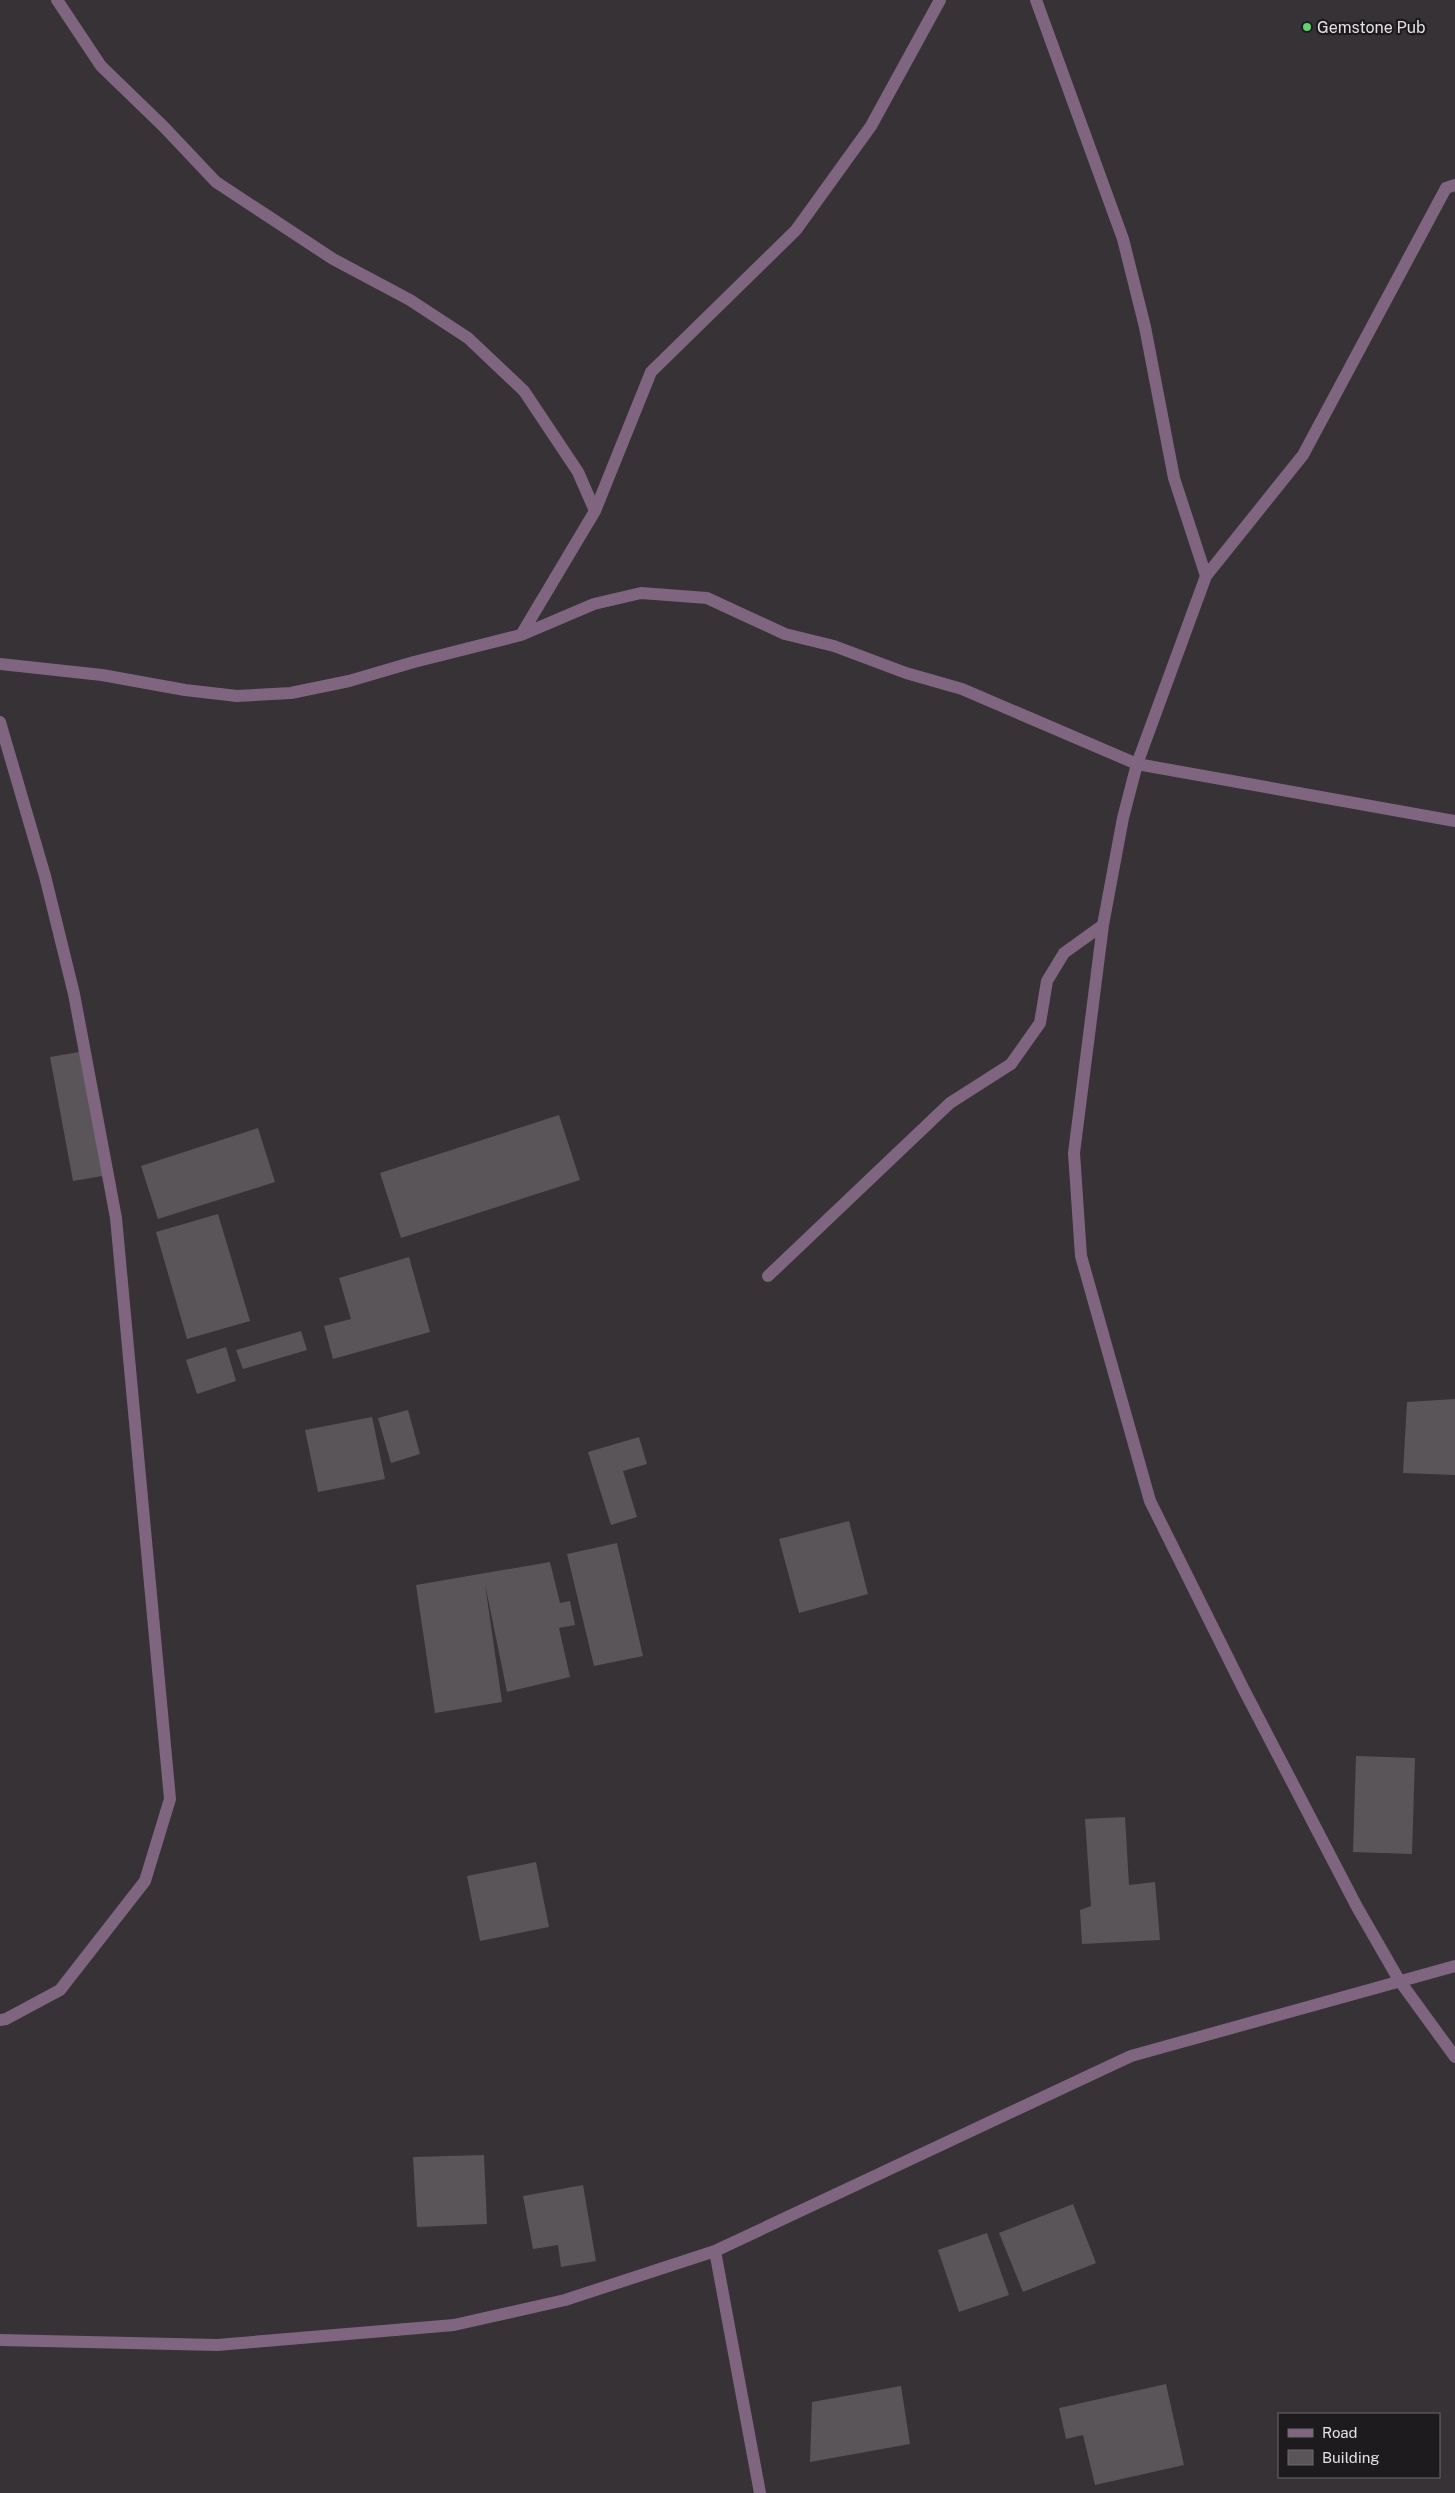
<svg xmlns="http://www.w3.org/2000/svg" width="1455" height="2493" font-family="'Public Sans',sans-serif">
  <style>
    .building { fill: #595559 }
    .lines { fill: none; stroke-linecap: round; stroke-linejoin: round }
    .street { stroke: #7f657f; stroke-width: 12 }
    .poi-dot { fill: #5bd56e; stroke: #1d1b1d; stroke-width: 2 }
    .labels { text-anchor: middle; stroke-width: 4.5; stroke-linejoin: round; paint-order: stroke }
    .poi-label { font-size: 16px; fill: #e3e1e3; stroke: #1d1b1d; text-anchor: start }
  </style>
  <rect width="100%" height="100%" fill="#363236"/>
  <path class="building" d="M85,1051L108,1175L73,1181L50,1057Z
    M559,1115L580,1180L401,1238L380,1173Z
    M258,1128L275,1182L158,1219L141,1166Z
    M218,1214L250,1321L187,1339L156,1232Z
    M409,1257L430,1332L333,1359L324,1326L351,1319L339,1278Z
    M301,1331L307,1350L243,1369L236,1350Z
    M226,1347L236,1381L197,1394L186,1360Z
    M1455,1399V1475L1403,1473L1407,1402Z
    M408,1410L420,1454L391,1463L378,1418Z
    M372,1417L385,1479L318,1492L305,1430Z
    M639,1437L647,1464L623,1471L637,1517L611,1525L588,1452Z
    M849,1521L868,1594L799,1613L779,1539Z
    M617,1543L643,1656L594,1666L567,1554Z
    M550,1562L560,1603L570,1601L575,1625L559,1628L570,1677L507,1692L485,1584L502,1702L435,1713L416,1585Z
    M1356,1756L1415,1758L1412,1854L1353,1852Z
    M1125,1817L1129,1885L1155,1882L1160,1940L1082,1944L1080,1910L1091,1906L1085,1819Z
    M536,1862L549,1927L480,1941L467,1876Z
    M484,2155L487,2224L417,2227L413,2157Z
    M583,2185L596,2261L561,2267L558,2245L533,2249L523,2196Z
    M1073,2204L1096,2263L1023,2292L999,2233Z
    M987,2233L1009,2295L959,2312L938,2250Z
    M1166,2384L1184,2465L1095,2485L1083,2435L1066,2439L1059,2408Z
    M901,2386L910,2444L810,2462L812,2402Z"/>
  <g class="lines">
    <path class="street" d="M57,0L101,66L164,127L216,182L333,259L410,300L468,338L524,391L578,472L595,511
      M1036,0L1123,239L1145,327L1174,478L1206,576L1137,764L1123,818L1103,925L1074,1153L1081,1256L1150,1501L1243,1688L1357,1907L1399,1980L1455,2057
      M1206,576L1303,455L1446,188L1455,185
      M521,635L595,511L651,372L796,230L871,126L940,0
      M0,664L102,675L185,690L237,696L291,693L349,681L414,662L521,635L594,604L641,593L707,598L785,634L834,646L906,673L962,689L1137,764L1455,821
      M0,722L45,876L74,994L116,1218L170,1799L145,1881L60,1990L6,2019L0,2020
      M768,1276L950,1103L1011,1064L1040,1023L1047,981L1064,953L1103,925
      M715,2251L760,2493
      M0,2340L217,2345L454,2325L565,2300L715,2251L1131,2056L1455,1966"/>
  </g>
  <circle class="poi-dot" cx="1307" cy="27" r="5"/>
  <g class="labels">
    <g class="poi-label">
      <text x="1317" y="33">Gemstone Pub</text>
    </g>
  </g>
  <rect x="1278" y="2413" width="162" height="65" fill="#1d1b1d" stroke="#6c6a6c"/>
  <rect x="1288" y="2429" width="25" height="8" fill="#7f657f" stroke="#6c6a6c"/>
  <text x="1322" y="2438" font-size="15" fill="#e3e1e3">Road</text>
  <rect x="1288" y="2450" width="25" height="15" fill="#595559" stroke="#6c6a6c"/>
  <text x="1322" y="2463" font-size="15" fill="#e3e1e3">Building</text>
</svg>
